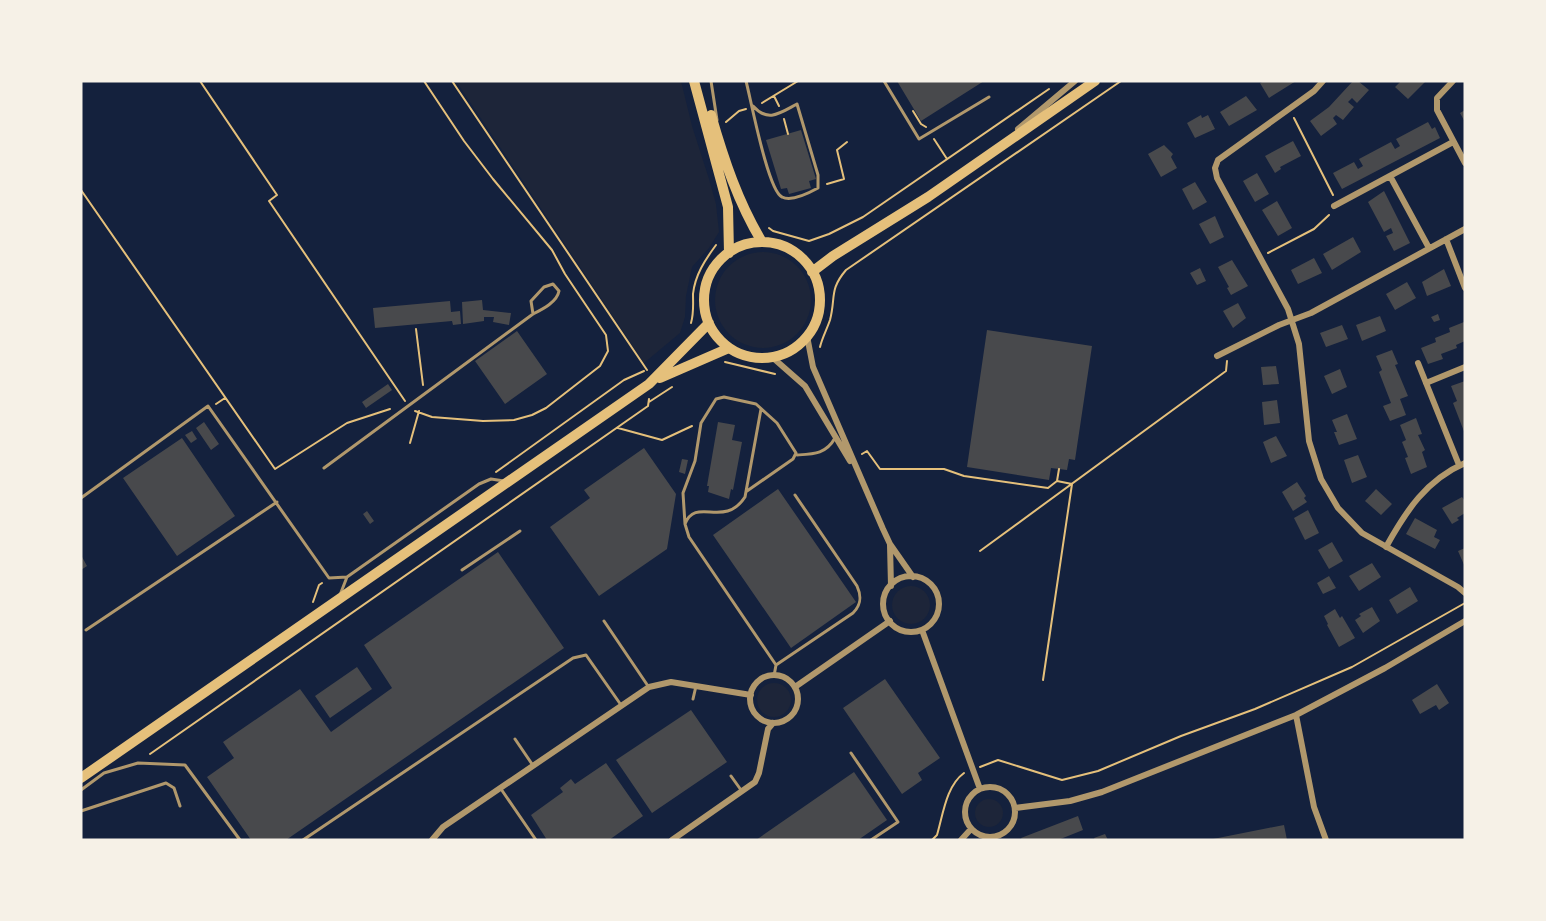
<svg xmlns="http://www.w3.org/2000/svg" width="1546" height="921" font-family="Signika,sans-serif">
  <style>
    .green { fill: #1d2539 }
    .building { fill: #48494c }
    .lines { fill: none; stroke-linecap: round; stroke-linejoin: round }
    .path { stroke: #e5c07b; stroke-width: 2 }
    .service { stroke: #b1986c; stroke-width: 3 }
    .minor { stroke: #b1986c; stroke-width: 6 }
    .primary { stroke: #e5c07b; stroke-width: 10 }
  </style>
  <rect width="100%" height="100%" fill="#14213d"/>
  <path class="green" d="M456,81H681L692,126L709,179L716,204L719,232L709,248L692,267L686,296L685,317L680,333L644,363Z
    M715 300a48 48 0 1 1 96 0a48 48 0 1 1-96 0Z
    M892 605a19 19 0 1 1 38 0a19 19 0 1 1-38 0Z
    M757 700a17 17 0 1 1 34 0a17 17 0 1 1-34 0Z
    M975 813a14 14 0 1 1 28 0a14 14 0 1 1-28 0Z"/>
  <path class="building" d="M897,81H984L921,121Z
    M1264,81H1296L1269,98L1260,83Z
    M1353,81H1358L1369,90L1357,103L1352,98L1348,102L1354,107L1343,120L1336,115L1333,118L1337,124L1321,136L1310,121L1329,107Z
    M1401,81H1426L1408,99L1395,87Z
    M1246,96L1257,110L1229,126L1220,112Z
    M1465,110V122L1460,113Z
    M1201,115L1202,118L1208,115L1215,129L1195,138L1187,123Z
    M1428,122L1432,129L1435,127L1440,138L1342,189L1333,173L1354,162L1358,169L1363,166L1359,159L1391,142L1395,149L1400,146L1396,139Z
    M801,130L816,179L809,181L811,188L789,194L787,188L781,189L766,140Z
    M1293,141L1301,156L1280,167L1281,169L1275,173L1265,156Z
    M1164,145L1173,154L1171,157L1177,168L1161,177L1148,154Z
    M1257,173L1269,194L1255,202L1243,181Z
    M1195,182L1207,202L1193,210L1182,189Z
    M1384,191L1410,243L1394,251L1386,236L1393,233L1391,228L1384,232L1368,202Z
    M1277,201L1292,228L1278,236L1262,210Z
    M1215,216L1224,237L1210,244L1199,224Z
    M1353,237L1361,252L1332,270L1323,254Z
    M1314,258L1322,273L1298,284L1291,270Z
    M1232,260L1248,286L1231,295L1227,288L1229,287L1218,267Z
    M1200,268L1206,281L1197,285L1190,273Z
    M1444,269L1451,286L1427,296L1422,282Z
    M1407,282L1416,298L1395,310L1386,294Z
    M482,300L483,310L511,313L509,325L493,322L494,317H484V321L463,324L462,302Z
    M450,301L451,312L460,311L461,324L453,325L452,321L375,328L373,308Z
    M1238,303L1246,318L1233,328L1223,311Z
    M1438,314L1440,320L1434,322L1431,317Z
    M1380,316L1386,331L1362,341L1356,325Z
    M1464,322L1465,341L1456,345L1457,348L1441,354L1443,359L1428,364L1421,348L1436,342L1435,338L1450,332L1449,328Z
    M1342,325L1348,339L1326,347L1320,333Z
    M987,330L1092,346L1075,460L1069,459L1067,470L1051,468L1049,480L967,467Z
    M517,331L547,374L505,404L475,361Z
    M1392,350L1398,364L1395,365L1408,396L1400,399L1406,415L1390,421L1383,406L1391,403L1379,372L1382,370L1376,356Z
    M1276,366L1279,384L1263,385L1261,367Z
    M1340,369L1347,387L1332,394L1324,376Z
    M1465,381V434L1453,403L1457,401L1451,386Z
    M388,384L392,390L366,408L362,402Z
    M1277,400L1280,423L1264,425L1262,402Z
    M1347,414L1357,439L1339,445L1334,432H1337L1332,420Z
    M1416,418L1422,434L1418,435L1425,450L1422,452L1427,467L1411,474L1405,458L1408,457L1402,442L1406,440L1400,425Z
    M204,422L219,444L211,450L196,428Z
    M718,422L735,425L732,440L742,442L733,490L731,489L729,499L708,492L709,486H707Z
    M192,431L197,439L191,443L185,435Z
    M1276,436L1287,456L1271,463L1263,442Z
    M182,438L235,516L177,556L123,478Z
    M644,448L676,494L667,549L599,596L550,527L590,498L584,490Z
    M1358,455L1367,477L1352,483L1344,460Z
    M682,459L688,460L685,474L679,472Z
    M1297,482L1306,496L1304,498L1307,502L1293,511L1282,492Z
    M778,489L856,602L791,648L713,535Z
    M1376,489L1392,504L1381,515L1365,501Z
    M1462,497L1465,501V513L1457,518L1459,520L1452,524L1442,508Z
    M1308,510L1319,533L1305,540L1294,518Z
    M367,511L374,521L370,524L363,514Z
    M1415,518L1437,530L1434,537L1440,540L1435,549L1406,534Z
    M1332,542L1343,561L1329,569L1318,550Z
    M1465,548V567L1458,551Z
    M498,552L564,648L286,840H251L207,777L234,758L223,742L300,689L331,732L392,688L364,645Z
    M81,555L87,566L81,570Z
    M1372,563L1381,577L1359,591L1349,576Z
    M1329,576L1336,588L1323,594L1317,583Z
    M1410,587L1418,601L1397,614L1389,600Z
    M1372,607L1380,621L1363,633L1355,620L1361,616L1359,614Z
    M1335,609L1340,618L1342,616L1355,638L1339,647L1327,625L1328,624L1324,616Z
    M357,667L372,689L330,718L315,696Z
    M885,679L940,758L918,773L922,780L902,794L843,708Z
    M1437,684L1449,703L1439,710L1436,705L1420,714L1412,700Z
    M691,710L727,762L652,813L616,760Z
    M606,763L643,816L609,840H547L531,815L563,792L560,788L571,779L575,784Z
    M854,772L887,820L858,840H756Z
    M1078,816L1083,830L1058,840H1022L1021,838Z
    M1284,825L1287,840H1213V839Z
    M1105,834L1108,840H1095L1094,838Z"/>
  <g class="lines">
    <path class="path" d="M200,81L277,195L269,201L405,401
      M452,81L647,370
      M774,96L779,106
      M762,103L798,81
      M913,111L921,124L926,127
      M1294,118L1333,195
      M784,119L788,134
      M726,122L739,111L746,109
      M934,139L947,159
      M827,184L844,179L837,150L847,142
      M81,190L275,469L347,423L390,409
      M769,228L773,231L809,241L829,234L863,217L1049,89
      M1268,253L1314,229L1329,215
      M691,323C694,313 693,304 693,294C695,275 705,260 716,245
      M416,329L423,385
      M820,347C822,338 827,329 830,320C836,297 829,290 846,270L1121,81
      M725,362L775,374
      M649,402L672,387
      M216,404L225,398
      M415,411L432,417L483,421L514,420L532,415L546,408L600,366L608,351L606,335L565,274L552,250L493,179L464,141L424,81
      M618,428L662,440L692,426
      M410,443L419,411
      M862,454L867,451L880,469H944L964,476L1048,488L1057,481L1072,484L1043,680
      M496,472L624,380L644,371
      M1057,481L1059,469
      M980,551L1226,371L1227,361
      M313,602L319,585L322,583
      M150,754L648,406L649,399
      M980,767L998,760L1062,780L1098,771L1181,736L1255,709L1352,667L1465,603
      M932,840L937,835C943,815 946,786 964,773"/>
    <path class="service" d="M711,81L717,120
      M746,81C751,100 768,191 782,197C792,202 809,193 818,188V175L797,104C780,113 768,123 753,106
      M884,81L919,139L989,97
      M797,455C814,454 826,454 835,438
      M324,468L533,314C543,309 557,302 559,291L553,284L544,287L531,301L533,314
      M747,491L793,459L796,453L777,423L756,404L724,397L716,399L701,423L695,461L683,493L685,524C696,496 724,529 745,497L761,409
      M81,498L208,406L329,578L347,577
      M685,524L689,537L776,665L774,676
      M462,570L520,531
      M340,595L347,577L479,484L491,479L504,481
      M604,621L648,686
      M86,630L277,502
      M776,665L853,613C861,605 862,597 857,586L795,495
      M693,699L696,686
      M515,739L532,764
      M851,753L898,822L871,840
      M731,776L741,790
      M501,789L536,840
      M81,790L104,773L138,763L185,765L240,840
      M81,811L166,783L174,788L180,806
      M303,840L573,658L586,655L621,705"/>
    <path class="minor" d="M1323,81L1314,91L1218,160L1215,168L1217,178L1288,309L1299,344L1309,441L1321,479L1338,508L1362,533L1458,587L1465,593
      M1453,81L1437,98V110L1465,163
      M1018,129L1075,81
      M1390,176L1429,248
      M1334,206L1453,142
      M1446,239L1465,288
      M807,336L813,367L883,529L890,544L913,577
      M1217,356L1279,325L1311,313L1465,229
      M772,357L805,386L850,461
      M1418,363L1459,465
      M1426,383L1465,367
      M890,545L891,586
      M1386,547C1406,511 1426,480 1465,463
      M883 604a28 28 0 1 1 56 0a28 28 0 1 1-56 0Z
      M922,630L980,789
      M750 699a24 24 0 1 1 48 0a24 24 0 1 1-48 0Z
      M795,687L890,621
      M1296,715L1314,807L1326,840
      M965 812a25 25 0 1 1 50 0a25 25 0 1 1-50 0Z
      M1015,808L1070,801L1102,792L1296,715L1385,668L1465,621
      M432,840L443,827L649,687L671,682L751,695
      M672,840L755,782L759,773L768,729L773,723
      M961,840L971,829"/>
    <path class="primary" d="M694,81L728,207L729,253
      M711,115C724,160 738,202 762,242
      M704 300a58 58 0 1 1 116 0a58 58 0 1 1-116 0Z
      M812,272L833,256L928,197L1095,81
      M660,378L729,348
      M81,778L649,384L709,323"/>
  </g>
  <rect width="1546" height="921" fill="none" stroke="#f6f1e7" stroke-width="165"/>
</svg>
